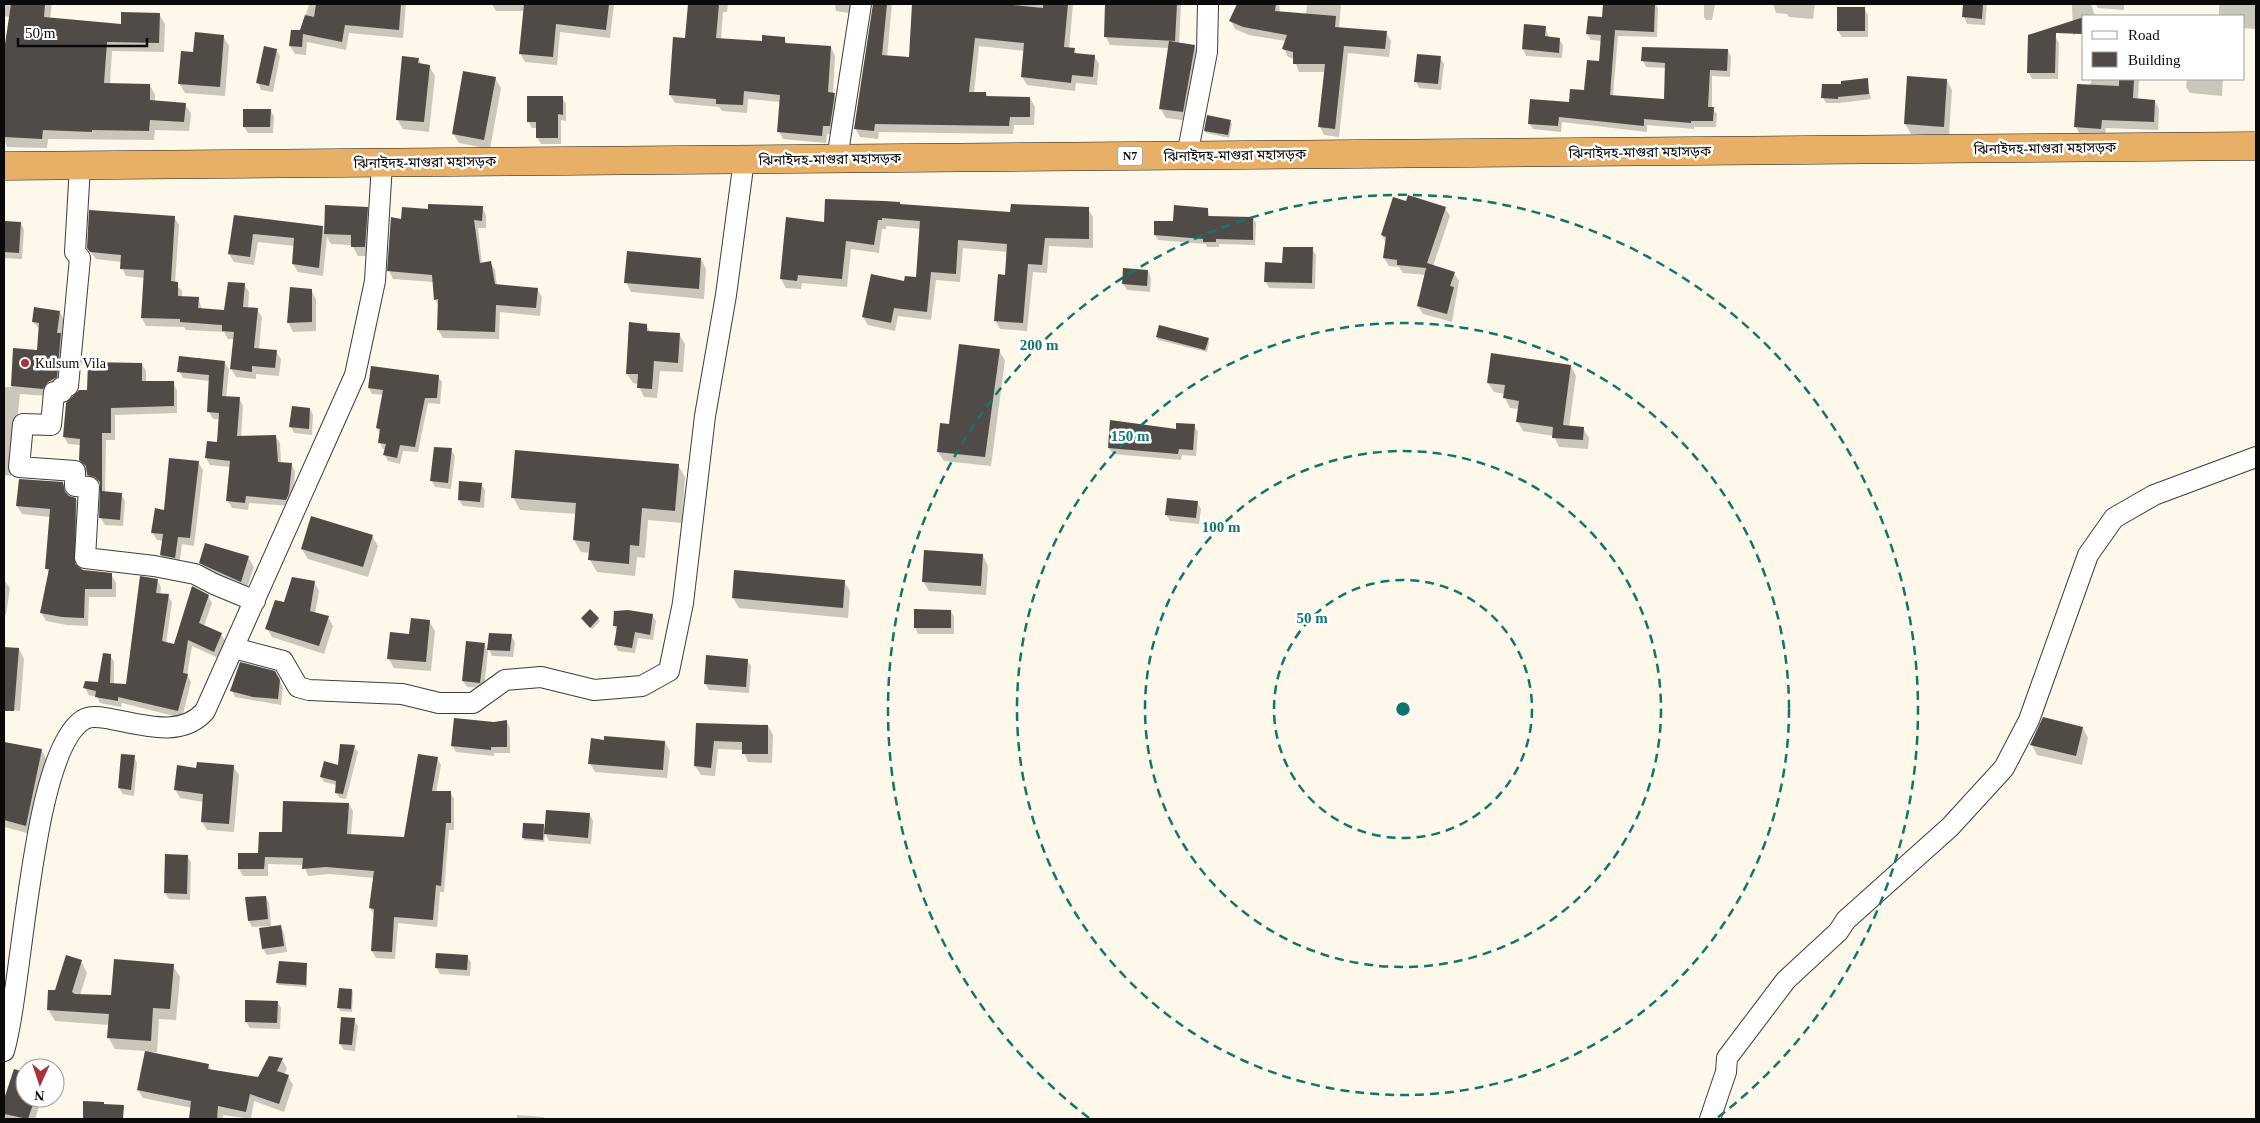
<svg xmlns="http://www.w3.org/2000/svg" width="2260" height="1123" font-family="'Times New Roman','Noto Sans Bengali',serif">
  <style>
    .shadow { fill: #0003 }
    .building { fill: #514b48 }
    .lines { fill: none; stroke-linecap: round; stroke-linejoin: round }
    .minor-casing { stroke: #3d3d3d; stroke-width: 22 }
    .trunk-casing { stroke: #1b1b1b; stroke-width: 29 }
    .minor { stroke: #fff; stroke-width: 20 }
    .trunk { stroke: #e8b066; stroke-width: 28 }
    .ring { fill: none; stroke: #0f766e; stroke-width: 2.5; stroke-dasharray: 9 6 }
    .poi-dot { fill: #aa323a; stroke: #fff; stroke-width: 2 }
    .labels { text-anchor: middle; stroke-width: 5; stroke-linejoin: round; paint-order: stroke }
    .shield { fill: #fff; stroke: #545454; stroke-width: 1 }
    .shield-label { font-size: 12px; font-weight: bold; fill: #0a0a0a }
    .street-label { font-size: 14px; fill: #0a0a0a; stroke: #fff }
    .poi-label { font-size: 14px; fill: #0a0a0a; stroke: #fff; text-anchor: start }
    .centre { fill: #0f766e; stroke: #fff; stroke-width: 2.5 }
    .ring-label { font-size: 15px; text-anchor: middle; font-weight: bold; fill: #0f766e; stroke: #fff; stroke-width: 5; stroke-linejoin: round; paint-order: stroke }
  </style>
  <rect width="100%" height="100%" fill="#fdf8e9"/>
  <path class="shadow" d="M4,4H52L50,19L122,26L159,14L165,24L164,52L112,51L110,84L150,85L155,95V102L185,104L191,114L189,131L155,130L154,140L48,139L47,148L7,147L4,140V95L10,17L4,16Z
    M309,4H406L403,38L349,33L346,50L307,42L306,55L295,54L290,46L301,32Z
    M492,4H633V5L614,4L610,38L560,32L557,65L525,62L520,53L524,11H496Z
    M689,4H728L727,12H723L721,39L763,42L784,38L788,45L831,47L835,56L833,94L839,102L834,134H827L826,143L783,139L779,131L781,102L748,99L747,113L722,111L719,107L675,103L670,95L686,39Z
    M835,4H851L849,13L836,11Z
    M873,4H892L887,57L910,58L914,4H1073L1069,49H1074L1077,55L1094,56L1099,64L1097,85L1076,83L1075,91L1027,85L1022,77L1025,51L979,46L974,93H986L988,97L1030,98L1035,107L1034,125H1014L1013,134L879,132L878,139L860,137L855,128Z
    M1107,4H1181L1179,44L1194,46L1200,56L1189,121L1166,118L1160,108L1169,48L1110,45L1106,37Z
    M1259,4H1279L1280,13L1306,15L1307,4H1341L1339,28L1386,32L1391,41L1389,57L1348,53L1339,137L1324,135L1320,127L1325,72H1299L1294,59L1288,57L1284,49L1286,41L1249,35L1235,29L1231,21L1258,9Z
    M1604,4H1656L1658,8L1657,37L1618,36L1613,96L1665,101L1666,68L1646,67L1643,61L1728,50L1731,57L1730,77L1712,76V108L1717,114L1716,127H1694V129L1647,125V132L1562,122L1561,132L1533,129L1529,123L1571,103L1585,91L1600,63L1602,41L1591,40L1587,34L1603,19Z
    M1704,4H1715L1712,20H1706L1704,17Z
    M1773,4H1815L1813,19L1789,17L1787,14L1776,13Z
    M1965,4H1987L1985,25L1967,24L1964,17Z
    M2072,4H2091L2095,16H2084V32L2073,35Z
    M2096,4H2124V10L2098,8Z
    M2219,4H2256V29L2244,28V16H2219Z
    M1864,8L1868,15V37H1842L1838,31Z
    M1525,26L1545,27L1549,38L1559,39L1563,45L1562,58L1526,56L1523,49Z
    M223,36L229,46L225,96L185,93L179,83L194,53Z
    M2055,36L2059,43L2058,79H2032L2029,73Z
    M276,50L280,56L273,92L261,90L258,83Z
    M1440,58L1444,64L1441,90L1419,88L1416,82Z
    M418,59L422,65L429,66L435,76L429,132L403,129L397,119Z
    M495,78L501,88L490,149L459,143L453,133Z
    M2092,79H2118L2120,87L2121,79H2139L2138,99L2155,101L2159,109L2158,130L2106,128L2105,137L2080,135L2076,127Z
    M2187,79H2223L2222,96L2190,93L2186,87Z
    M1867,80L1871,99L1840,103H1826L1823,98L1842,86Z
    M1947,80L1952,90L1949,136L1911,134L1905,124Z
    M562,98L566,104V121L561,120V144H541L537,137V128H532L528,121Z
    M270,110L274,116L273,133H248L244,127Z
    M1230,122L1232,124L1229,138L1207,133L1205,131Z
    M1406,203L1445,208L1450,216L1433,266L1454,273L1459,281L1452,322L1423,314L1418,306L1426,275L1403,273L1399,267L1389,266L1384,258L1386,243L1382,235Z
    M900,205L1011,214L1088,209L1093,217V248L1049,246L1047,273L1033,272L1027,331L1000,329L995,320L1006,276L1008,252L963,248L960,282L936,280L931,320L898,316L895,331L868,325L863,317L905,282L917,279L921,229L886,226V229H882L879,253L851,249L847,287L802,283L801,289L786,288L781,279L825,223Z
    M482,207L486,215V228H478L482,264L490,262L495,270L497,286L537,289L542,297L540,316L500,312L499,339L443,338L438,330L439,306L435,299L434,282L393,279L389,271L402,220L429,211Z
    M367,208L372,218L370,256H358L352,245L331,244L327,237L323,276L298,272L293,264L295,246L258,242L254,265L234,262L229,254L235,216L322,227L325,232Z
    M1208,210L1210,217L1253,218L1256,223L1255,245L1219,244V247H1207L1206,244L1158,240L1155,235Z
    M174,217L179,225L175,283L182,291V298H198L202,309L225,311L244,284L249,292L248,309H257L262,317L259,349L276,351L281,359L279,376L256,374V379L236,377L231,369L234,339H228L224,332L186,330L184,327L146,326L142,318L145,278L126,276L122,268V262L96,259L88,248Z
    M4,222L21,223L24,230L22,259L4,258Z
    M1312,249L1316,255L1315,289L1269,288L1266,282L1284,264Z
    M701,259L706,269L704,299L631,292L626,282Z
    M1148,271L1151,278L1150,292L1127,290L1123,283Z
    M311,290L316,299V331L293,332L288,322Z
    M60,312L64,320L62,336L65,342L61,384L47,396L20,394L11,476L4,475V387H12L14,350L38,351L40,329L33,322Z
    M646,325L651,333L679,334L685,344L683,372L660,371L657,398L644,397L638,384L633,383L627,374Z
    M1157,337L1208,339L1209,342L1207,352L1158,340Z
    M999,351L1005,360L991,466L944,461L938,452L950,425Z
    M224,362L229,369L226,398H239L243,406L241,438L275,436L280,443L281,464H291L295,471L293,500L290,506L249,503L248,510L232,508L228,501L231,467L210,465L206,458L218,444L220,419H213L209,412L210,381L183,378L179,371Z
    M142,364L146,371V382L173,383L177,390V413L115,415V440H106L105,493L121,494L125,501L123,526L105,525L100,517L101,484L92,482L88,475L81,460V445L68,444L64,437L88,392Z
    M1571,366L1576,376L1569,427L1583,428L1589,438L1588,449L1559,447L1554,436L1523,431L1518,422L1519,409L1510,408L1505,398V394L1494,392L1488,383Z
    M438,377L442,382L440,404L428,403L418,452L403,451L400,464L388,461L385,455L386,449H383L380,443L381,435L377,428L384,395L372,394L369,388Z
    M310,409L313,415L312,435L294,433L291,427Z
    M1194,426L1198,432L1196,456L1182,455L1181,460L1113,454L1109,448Z
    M451,450L455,456L451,489L435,487L432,481Z
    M198,462L203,470L194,546L182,544L179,565L166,563L161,555L163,541L157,540L152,532Z
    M678,465L685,477L682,523L648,520L645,558L637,557L635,576L597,572L590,560V553L581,552L574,540L577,514L520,510L513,497Z
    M62,483L68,497L76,499L81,508L79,568L83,571L111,574L116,583V597H89L88,626L67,625L46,621L41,612L49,573L46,568L50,517L22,514L17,506Z
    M481,484L485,490L484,508L463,506L459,500Z
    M1197,502L1201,509L1199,524L1170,521L1166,514Z
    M372,536L378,546L368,577L308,559L302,549Z
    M983,556L988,566L986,595L929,591L923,581Z
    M248,557L254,567L246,591L206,573L201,563Z
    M4,580L10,588L6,615L4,614Z
    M157,580L161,587L160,595L168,596L172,602L166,644L175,646L208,596L212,603L204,626L221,634L225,641L218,658L192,646L187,675L191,682L182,718L122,703L121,707L100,703L97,697L89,695L85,688L99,683L110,655L114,662V684L127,685Z
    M844,581L850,591L848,618L739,608L733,598Z
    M314,582L319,591L315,614L328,617L333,626L324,654L272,637L267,628L285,604Z
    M951,611L954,617V634H918L915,627Z
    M652,615L656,621L653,640L638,638L635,653L618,651L615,645L617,631L614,626Z
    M582,619H598L600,621L592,629Z
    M429,621L435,631L431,671L394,668L389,659L410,635Z
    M511,635L515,642L513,657L492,656L489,649Z
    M485,645L488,651L484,688L467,687L463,681Z
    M4,648L19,649L24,659L20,711L4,709Z
    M747,660L751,666L749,693L709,690L705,683Z
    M274,672L283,687L281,705L235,697L232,691Z
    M507,722L510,728V753H494V756L456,752L452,746L494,723Z
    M697,724L768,726L773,735L772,763L748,762L743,750L718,749L715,776L701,775L695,766Z
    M2083,728L2088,738L2082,765L2037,755L2032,745Z
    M4,742L42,750L46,759L31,834L4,827Z
    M665,742L670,751L667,778L595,772L590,763Z
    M354,746L358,752L346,799L340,798L336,793L337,785L324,782L321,777L339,766Z
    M134,756L137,763L134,796L123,794L119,788Z
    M437,758L441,765L436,793L450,792L454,799V830H449L444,892H440L437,927L398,923L395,959L376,958L372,951L375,916L370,908L374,878L330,874L308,876L304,865L268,864V876H243L239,869L283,834L349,804L353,811L351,835L405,838Z
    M233,766L239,775L234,832L207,830L202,822L203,802L180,798L175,789L197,770Z
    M590,815L593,821L591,844L549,841L545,833L544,842L524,840L523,838L543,826L546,830Z
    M166,856H187L191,862L190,900L169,899L165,893Z
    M266,897L269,903L271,926L252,927L249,921Z
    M281,927L284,933L287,952L267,955L263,949Z
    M467,956L471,963L470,976L440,974L436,967Z
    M81,961L87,973L80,995L112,996L173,966L180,977L176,1020L159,1019L157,1052L149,1053L208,1065L211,1070L259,1079L269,1057L282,1060L287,1068L284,1075L288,1076L293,1085L284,1112L254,1101L251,1119L223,1115V1119H191L192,1108L143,1098L138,1090L146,1051L115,1049L108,1037L109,1025L55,1021L48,1009L56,992Z
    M307,965V987L278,985L277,983Z
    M340,989L352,990L353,993L352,1012L340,1011L339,1008Z
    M277,1002L281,1008L280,1029L250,1028L246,1022Z
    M354,1020L358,1026L355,1051L344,1050L340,1044Z
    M15,1070L25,1074V1098H42L35,1119H4V1103Z
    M517,1115L544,1117L545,1119H517Z"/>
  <path class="building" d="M11,4H45L44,17L121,24V12L160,13L159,43L107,42L104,83L150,84V100L186,103L184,122L150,120L149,131L92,130V132L43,130L42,139L4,137L5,44Z
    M316,4H401L399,30L345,25L342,42L303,34L302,47L289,46L291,30H300L305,15L314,17Z
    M524,4H609L606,30L556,24L553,57L519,54Z
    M688,4H719L716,38L762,41V35L785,37V43L831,46L828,92L835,93L830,126H823L822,136L777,132L780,95L744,91L743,105L716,104V99L669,95L673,37L685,38Z
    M873,4H887L882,55L909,57L912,4H1003L1043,8V4H1068L1064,47L1075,48L1074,53L1095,55L1093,77L1072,75L1071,83L1021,77L1024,43L975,38L969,92H986V96L1030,97V117H1010L1009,126L875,124L874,131L854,129Z
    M1105,4H1177L1175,41L1104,37Z
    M1237,4H1276L1275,11L1336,16L1335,27L1387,31L1385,49L1344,46L1335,129L1318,127L1325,64H1293V52L1282,49L1287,35L1243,27L1229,21Z
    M1603,4H1655L1654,32L1615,30L1610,95L1664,99L1665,63L1641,61L1642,47L1728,49L1727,71L1710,70L1708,107H1714L1713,121H1691V123L1644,119V126L1559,117L1558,126L1528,124L1530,99L1569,102L1570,89L1584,90L1587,60L1599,61L1601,35L1586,34L1588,16L1602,17Z
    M1963,4H1983L1982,19L1962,17Z
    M1837,7H1865V31H1837Z
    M2084,17L2083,34L2056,33L2055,73H2027L2028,35Z
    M1524,24L1546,26L1545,36L1560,38L1559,53L1522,49Z
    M195,32L224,35L220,87L178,84L181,51L193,52Z
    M1169,41L1195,45L1183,112L1159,109Z
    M264,46L277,49L269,86L256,83Z
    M1417,54L1441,56L1438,84L1414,82Z
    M402,56L419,58L418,63L430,65L424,122L396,120Z
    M463,71L496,77L484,140L452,134Z
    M1907,76L1947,79L1944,127L1904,124Z
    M1868,78L1869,94L1838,97V99L1821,98L1822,84H1841V81Z
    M2119,79H2134L2133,98L2155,100L2154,122L2102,120L2101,129L2074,127L2077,84L2119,86Z
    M527,96H563V115L558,114V138H536V122H527Z
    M243,109H271L270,127H243Z
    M1207,115L1231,120L1228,135L1204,131Z
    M1408,195L1446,207L1427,263L1455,272L1450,286L1454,287L1447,314L1417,306L1427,264L1426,268L1397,265V260L1383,258L1386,237L1381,235L1393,197L1406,201Z
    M825,199L884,201L900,202V204L1010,212L1011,204L1089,207V239L1045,238L1042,265L1028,264L1023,323L994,321L998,274L1005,275L1007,244L958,240L956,274L931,272L927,312L894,308L891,323L862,317L871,274L904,281L905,276L916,277L920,221L882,218V220H878L874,245L846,241L842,279L798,275L797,281L780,279L786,217L824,222Z
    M428,204L483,206L482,221L474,220L480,263L491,261L495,284L538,288L536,308L496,305L495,332L437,330L438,299L434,300L432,275L387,271L391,217L401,219L402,207L428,209Z
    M325,205L368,207L365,247H351V235L324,234Z
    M1174,205L1208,208V216L1253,217V240L1216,239V242H1203V239L1154,235V221H1173Z
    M89,210L175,216L171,281L178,282V296L199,297L198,308L224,310L228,282L245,283L243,307L258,308L254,348L277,350L275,368L252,366V372L230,369L234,332L222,331V325L180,322V319L141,318L144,270L120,269L121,255L90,252L87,248Z
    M234,215L323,226L319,268L292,264L294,238L253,234L250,257L228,254Z
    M4,221L21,222L19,253L4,252Z
    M1283,247H1313L1312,283L1264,282L1265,262L1282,263Z
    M627,251L701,258L699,289L624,283Z
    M1123,268L1148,270L1147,286L1122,284Z
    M290,287L312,289V322L287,323Z
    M34,307L60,311L57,333H61L57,377L48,382L43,389L11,386L13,348L37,350L39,323L32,322Z
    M629,322L647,324V331L680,333L678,363L654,361L652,389L637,388L638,374H626Z
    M1159,325L1209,338L1205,350L1156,337Z
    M959,344L1000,349L985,457L937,452L940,423L949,424Z
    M1491,353L1571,365L1563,425L1584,427L1583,440L1552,438L1553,427L1516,422L1519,401L1503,398L1505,385L1487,383Z
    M179,356L225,361L222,396L240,397L237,436L276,435L278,462L292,463L289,493L286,500L246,496L245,503L226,501L230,461L205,458L207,441L217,442L219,413L207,412L209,375L177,372Z
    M88,362L142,363V381H174V406L111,408V433H102V491L122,493L120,520L99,518L100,482L95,477L87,475L86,466L79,460L80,439L63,437L66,403L79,390H87Z
    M371,366L439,375L437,398H425L415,447L400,445L397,458L383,455L386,444L378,443L380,429L376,428L383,390L368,388Z
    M292,406L310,408L309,429L289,427Z
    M1110,420L1176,429V423L1195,424L1193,450L1179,449L1178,454L1108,448Z
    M434,447L452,448L448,483L430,481Z
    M515,450L679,464L675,511L642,508L639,546L630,545L629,564L588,560L590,542L573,540L576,503L511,498Z
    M169,458L199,461L190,538L178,537L175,558L160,555L163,534L151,533L155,508L164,510Z
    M19,479L63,482L65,492L69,496L76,498L75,564L83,570L112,573V589H85L84,618L62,617L40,613L49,569H45L50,509L16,506Z
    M459,481L482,483L480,502L458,500Z
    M1167,498L1198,501L1196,518L1165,515Z
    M311,516L373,535L363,567L301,549Z
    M205,543L249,556L241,582L199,563Z
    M924,550L983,554L981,586L922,582Z
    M734,570L845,580L843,608L732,598Z
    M140,576L158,579L156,593L169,594L162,641L174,644L192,586L209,595L199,623L222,633L214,652L188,640L183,673L188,674L178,711L118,697V701L95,697L96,691L83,688L85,681L98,682L103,653L111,654L110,683L126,684Z
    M292,577L315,581L310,611L329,616L319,646L265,629L275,600L284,602Z
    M590,609L599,618L590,628L581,618Z
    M914,609L951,610V628H914Z
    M628,610L653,614L650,635L635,632L632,648L614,645L617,626H613L614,611Z
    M411,618L430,620L426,662L387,659L390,632L409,634Z
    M489,633L512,634L510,651L487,650Z
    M466,641L485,643L480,683L462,681Z
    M4,647L19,648L14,711H4Z
    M706,655L748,659L746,687L704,684Z
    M240,662L275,671L280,680L278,699L253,697L230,691Z
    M2043,717L2083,727L2076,756L2030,745Z
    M454,718L494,722L507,720V747H491V750L451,746Z
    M696,723L768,725V754H742V742L714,741L711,768L694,766Z
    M604,736L665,741L663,770L588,764L591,738L604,740Z
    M4,742L42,749L26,826L4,820Z
    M340,744L355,745L343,794L335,793L336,781L320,777L324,761L338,765Z
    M121,754L135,755L131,790L118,788Z
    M418,754L438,757L432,791H451V823H446L441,886L436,885L433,920L394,917L392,952L371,951L374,909L369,908L374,871L326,867L302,869L303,858L265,857L264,869H238V853H258L259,832H282L283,801L349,803L347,834L404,837Z
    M197,762L234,765L229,824L201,822L203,794L174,790L177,765L196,768Z
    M546,810L590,813L588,838L544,834Z
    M523,823L544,824L543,840L522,838Z
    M165,854L188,855L187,894L164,893Z
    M266,896L268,919L248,921L245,897Z
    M281,925L284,946L262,949L259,928Z
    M436,953L468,955L467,970L435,968Z
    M66,955L82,960L72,992L75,994L111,995L114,959L174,964L170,1009L153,1008L151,1041L107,1038L109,1014L47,1010L48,990H55Z
    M279,961L307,963L306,985L276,983Z
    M339,988L352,989L351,1009L337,1008Z
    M245,1000L278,1001L277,1023L245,1022Z
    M341,1017L355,1018L352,1045L339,1044Z
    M145,1051L209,1064L208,1069L258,1077L269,1056L283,1058L277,1071L289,1075L279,1104L250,1094L246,1112L218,1106L217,1119H189L191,1101L137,1090Z
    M14,1069L25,1072V1098H35L28,1119L4,1114V1099Z
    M83,1101L104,1102V1104L124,1105L123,1119H83Z"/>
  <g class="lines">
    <defs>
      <path id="minor" d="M1187,156L1207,52L1208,4
        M837,159L861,4
        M80,166L75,252L80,258L68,386L62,387V392H54L51,425L23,424L19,467L75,471V486L89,487L85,558L154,566L195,574L214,584L255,601
        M234,648L283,661L298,687L309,690L402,694L439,703H473L505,680L541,677L594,690L642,686L669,671L683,603L705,416L726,295L744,160
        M4,1051C23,987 31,753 83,720C89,716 99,717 105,718C138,723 180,740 205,711L355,375L375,281L382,163
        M1710,1119L1726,1072L1727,1058L1786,980L1838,932L1846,920L1950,827L2004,768L2029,720L2088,555L2114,518L2154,495L2256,457"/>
      <path id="trunk" d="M4,166L2256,146"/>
    </defs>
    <use href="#minor" class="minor-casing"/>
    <use href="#trunk" class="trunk-casing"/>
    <use href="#minor" class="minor"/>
    <use href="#trunk" class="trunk"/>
  </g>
  <g class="ring">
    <circle cx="1403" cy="709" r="129"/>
    <circle cx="1403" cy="709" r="258"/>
    <circle cx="1403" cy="709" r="386"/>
    <path d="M1089 1118A515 515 0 1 1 1717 1118"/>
  </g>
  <circle class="poi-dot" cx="25" cy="363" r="5"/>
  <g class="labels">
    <rect class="shield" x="1117.5" y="146.5" width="25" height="19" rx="4"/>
    <g class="shield-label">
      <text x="1130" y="160">N7</text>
    </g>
    <g class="street-label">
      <text transform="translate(2045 148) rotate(-1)" y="5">ঝিনাইদহ-মাগুরা মহাসড়ক</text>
      <text transform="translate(1640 152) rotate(-1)" y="5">ঝিনাইদহ-মাগুরা মহাসড়ক</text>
      <text transform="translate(1235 155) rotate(-1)" y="5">ঝিনাইদহ-মাগুরা মহাসড়ক</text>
      <text transform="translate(830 159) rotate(-1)" y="5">ঝিনাইদহ-মাগুরা মহাসড়ক</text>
      <text transform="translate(425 162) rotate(-1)" y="5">ঝিনাইদহ-মাগুরা মহাসড়ক</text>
    </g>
    <g class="poi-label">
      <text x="35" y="368">Kulsum Vila</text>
    </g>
  </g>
  <circle cx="1403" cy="709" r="8" class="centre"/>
  <g class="ring-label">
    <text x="1039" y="350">200 m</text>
    <text x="1130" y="441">150 m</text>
    <text x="1221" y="532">100 m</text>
    <text x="1312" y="623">50 m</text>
  </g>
  <rect width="2260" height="1123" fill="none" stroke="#0a0a0a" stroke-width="10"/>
  <rect x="2082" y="15" width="162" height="65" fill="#ffffff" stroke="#9d9d9d"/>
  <rect x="2092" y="31" width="25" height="8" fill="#ffffff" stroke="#9d9d9d"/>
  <text x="2128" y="40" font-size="15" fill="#0a0a0a">Road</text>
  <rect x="2092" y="52" width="25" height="15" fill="#514b48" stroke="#9d9d9d"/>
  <text x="2128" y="65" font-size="15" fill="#0a0a0a">Building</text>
  <g transform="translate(40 1083) rotate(183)"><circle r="24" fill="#ffffff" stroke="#9d9d9d"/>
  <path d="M0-4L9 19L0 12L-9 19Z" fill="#aa323a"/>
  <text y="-8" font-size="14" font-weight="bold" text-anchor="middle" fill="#0a0a0a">N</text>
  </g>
  <path d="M18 38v8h129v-8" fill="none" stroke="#0a0a0a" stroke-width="2.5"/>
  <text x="25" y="38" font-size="15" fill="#0a0a0a" stroke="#ffffff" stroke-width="4" paint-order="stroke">50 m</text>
</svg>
